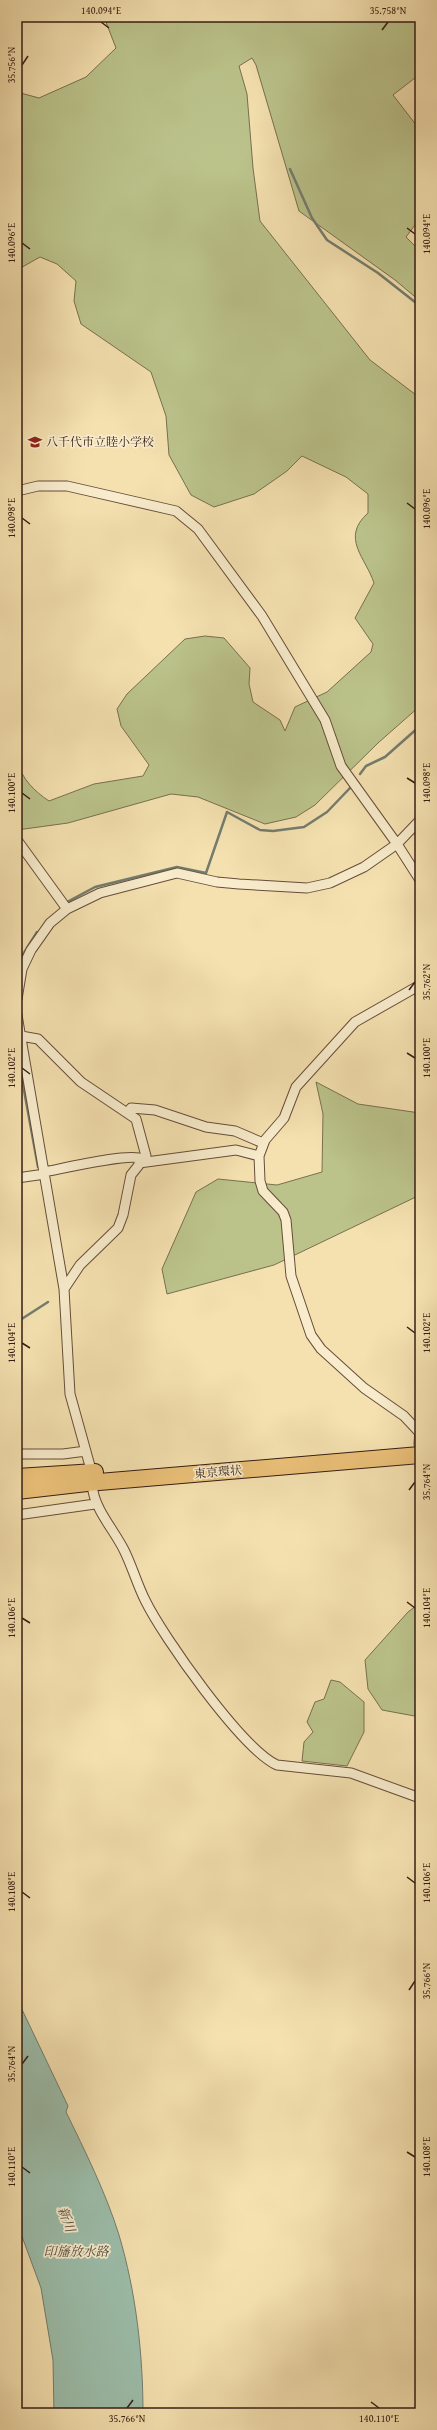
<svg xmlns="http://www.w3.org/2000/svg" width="437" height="2430" font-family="'Gentium Book Plus','Noto Serif JP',serif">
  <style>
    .green { fill: #bbc38b; stroke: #78704f }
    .water { fill: #9cbeab; stroke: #737d6e }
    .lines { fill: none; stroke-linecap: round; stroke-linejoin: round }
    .stream { stroke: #737d6e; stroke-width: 2.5 }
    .street-casing { stroke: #664d3a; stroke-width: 11 }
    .highway-casing { stroke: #361c13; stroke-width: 18 }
    .street { stroke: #f8eccc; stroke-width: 9 }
    .highway { stroke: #eac078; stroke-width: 16 }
    .ticks { fill: none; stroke: #361c13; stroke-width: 1.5 }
    .labels { text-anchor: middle; stroke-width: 3.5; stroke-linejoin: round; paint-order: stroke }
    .poi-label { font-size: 12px; fill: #361c13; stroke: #f8eccc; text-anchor: start }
    .street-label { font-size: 12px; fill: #361c13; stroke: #f8eccc }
    .water-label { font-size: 13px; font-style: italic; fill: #554d41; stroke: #f8eccc }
    .neatline { fill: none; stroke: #361c13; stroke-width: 1.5 }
    .ticks-label { font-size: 10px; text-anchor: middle; fill: #361c13 }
  </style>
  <rect width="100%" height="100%" fill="#f5e1b0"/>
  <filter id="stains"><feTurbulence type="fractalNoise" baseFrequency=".005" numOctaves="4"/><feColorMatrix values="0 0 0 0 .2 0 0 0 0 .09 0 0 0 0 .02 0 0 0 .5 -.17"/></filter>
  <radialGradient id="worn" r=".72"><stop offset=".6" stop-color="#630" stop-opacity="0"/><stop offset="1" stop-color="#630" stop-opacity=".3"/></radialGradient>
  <path class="green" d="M104,17H420V74L393,95L420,130V218L406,237L420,251V301L395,280L299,211L256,65L252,58L239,66L247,94L253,168L260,221L370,360L420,398V706L378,743L315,805L296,817L265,824L198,797L171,794L68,823L17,830V761C22,779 34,791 49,801L94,784L143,776L149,765L121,726L117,709L127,694L185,639L205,636L224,638L250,668L249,684L253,702L280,720L285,731L295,707L327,692L371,652L373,644L355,618L374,583C366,558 340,538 368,513V494L346,477L302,456L287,471L254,494L214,507L191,495L169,455L166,416L151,372L81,324L74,301L76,281L57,264L40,257L17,270V92L39,98L86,77L116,48Z
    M316,1082L358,1104L420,1113V1195L274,1265L167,1294L162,1269L196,1192L218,1179L277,1185L322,1172L323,1114Z
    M420,1603V1717L382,1710L368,1689L365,1660L408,1612Z
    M331,1680L340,1682L364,1702V1732L347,1766L302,1761L304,1742L313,1732L307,1722L315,1702L324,1699Z"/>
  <path class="water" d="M17,1999L68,2106L66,2112C85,2151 106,2193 119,2235C136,2292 143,2354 143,2413H54L53,2360L41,2288L17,2223Z"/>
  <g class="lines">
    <path class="stream" d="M290,169L312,218L327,240L378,273L420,306
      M360,774L366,766L385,757L420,726
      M67,902L95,887L177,867L206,873L227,812L260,830L273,831L304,827L327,812L350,788
      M17,964L37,932
      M17,1052L38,1167
      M17,1322L48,1302"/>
    <defs>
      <path id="street" d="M17,491L38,486H67L176,511L198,529L262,616L325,720L341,766L397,844L420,880
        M17,840L67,909
        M17,999L22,969L31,950L50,923L67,909L100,893L177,873L217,882L239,884L307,888L330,883L364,867L397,844L420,820
        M17,1015L64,1289L70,1394L90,1466
        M21,1036L38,1039L81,1082L136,1119L146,1156L131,1175L123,1215L118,1228L80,1265L64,1289
        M128,1112L131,1108L155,1110L206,1127L235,1131L263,1143
        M139,1163L236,1150L259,1156
        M44,1172C61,1169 131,1152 142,1159
        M17,1178L45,1174
        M419,1432L404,1416L364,1388L321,1349L311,1335L291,1276L286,1220L283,1212L263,1191L260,1181L259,1156L265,1140L284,1118L296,1087L355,1022L420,985
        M419,1444L420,1430
        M17,1454H63L86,1451
        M93,1491C97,1512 114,1530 124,1550C132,1566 137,1584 145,1600C163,1637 242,1749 277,1765L351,1773L420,1798
        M17,1515L95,1504"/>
      <path id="highway" d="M17,1477L95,1472
        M17,1491L87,1483L420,1455"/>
    </defs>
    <use href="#street" class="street-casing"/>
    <use href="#highway" class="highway-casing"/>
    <use href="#street" class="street"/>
    <use href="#highway" class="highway"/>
  </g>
  <path class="ticks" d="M101,22L109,28M382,30L388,22M22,65L28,56M407,228L415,234M22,243L30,249M407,503L415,509M22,518L30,524M407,778L415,783M22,793L30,799M409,990L415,982M407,1053L415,1058M22,1068L30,1074M407,1327L415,1333M22,1343L30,1348M409,1490L415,1482M407,1602L415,1608M22,1618L30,1623M407,1877L415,1883M22,1892L30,1898M409,1990L415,1981M22,2064L28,2056M407,2152L415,2157M22,2167L30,2173M371,2402L379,2408M127,2408L133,2400"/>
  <defs>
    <symbol id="school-bare" viewBox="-9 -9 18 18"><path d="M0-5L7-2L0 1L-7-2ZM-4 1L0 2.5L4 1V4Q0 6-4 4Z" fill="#8f2418" stroke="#f8eccc" stroke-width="2.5" paint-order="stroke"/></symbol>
  </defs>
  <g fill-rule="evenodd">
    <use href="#school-bare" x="25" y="432" width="20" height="20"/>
  </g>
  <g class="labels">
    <g class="poi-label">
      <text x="46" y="446">八千代市立睦小学校</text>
    </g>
    <g class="street-label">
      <text transform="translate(218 1472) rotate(-5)" y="4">東京環状</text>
    </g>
    <g class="water-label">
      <text transform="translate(67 2219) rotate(70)" y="5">新川</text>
      <text x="76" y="2256">印旛放水路</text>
    </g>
  </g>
  <rect width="437" height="2430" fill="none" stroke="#f5e1b0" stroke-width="44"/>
  <rect x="22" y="22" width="393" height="2386" class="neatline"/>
  <g class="ticks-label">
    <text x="101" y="14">140.094°E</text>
    <text x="388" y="14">35.758°N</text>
    <text transform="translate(11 65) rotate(-90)" y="4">35.756°N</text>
    <text transform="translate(426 234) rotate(-90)" y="4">140.094°E</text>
    <text transform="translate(11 243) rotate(-90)" y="4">140.096°E</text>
    <text transform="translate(426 509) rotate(-90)" y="4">140.096°E</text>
    <text transform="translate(11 518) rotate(-90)" y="4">140.098°E</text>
    <text transform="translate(426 783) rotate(-90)" y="4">140.098°E</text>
    <text transform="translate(11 793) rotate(-90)" y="4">140.100°E</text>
    <text transform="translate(426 982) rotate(-90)" y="4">35.762°N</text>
    <text transform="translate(426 1058) rotate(-90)" y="4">140.100°E</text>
    <text transform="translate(11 1068) rotate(-90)" y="4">140.102°E</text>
    <text transform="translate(426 1333) rotate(-90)" y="4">140.102°E</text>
    <text transform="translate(11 1343) rotate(-90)" y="4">140.104°E</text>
    <text transform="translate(426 1482) rotate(-90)" y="4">35.764°N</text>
    <text transform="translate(426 1608) rotate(-90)" y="4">140.104°E</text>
    <text transform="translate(11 1618) rotate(-90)" y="4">140.106°E</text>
    <text transform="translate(426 1883) rotate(-90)" y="4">140.106°E</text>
    <text transform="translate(11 1892) rotate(-90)" y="4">140.108°E</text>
    <text transform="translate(426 1981) rotate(-90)" y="4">35.766°N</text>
    <text transform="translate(11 2064) rotate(-90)" y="4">35.764°N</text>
    <text transform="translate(426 2157) rotate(-90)" y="4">140.108°E</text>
    <text transform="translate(11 2167) rotate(-90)" y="4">140.110°E</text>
    <text x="127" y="2422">35.766°N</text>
    <text x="379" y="2422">140.110°E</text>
  </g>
  <rect width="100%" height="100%" filter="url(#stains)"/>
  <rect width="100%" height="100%" fill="url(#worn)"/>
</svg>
